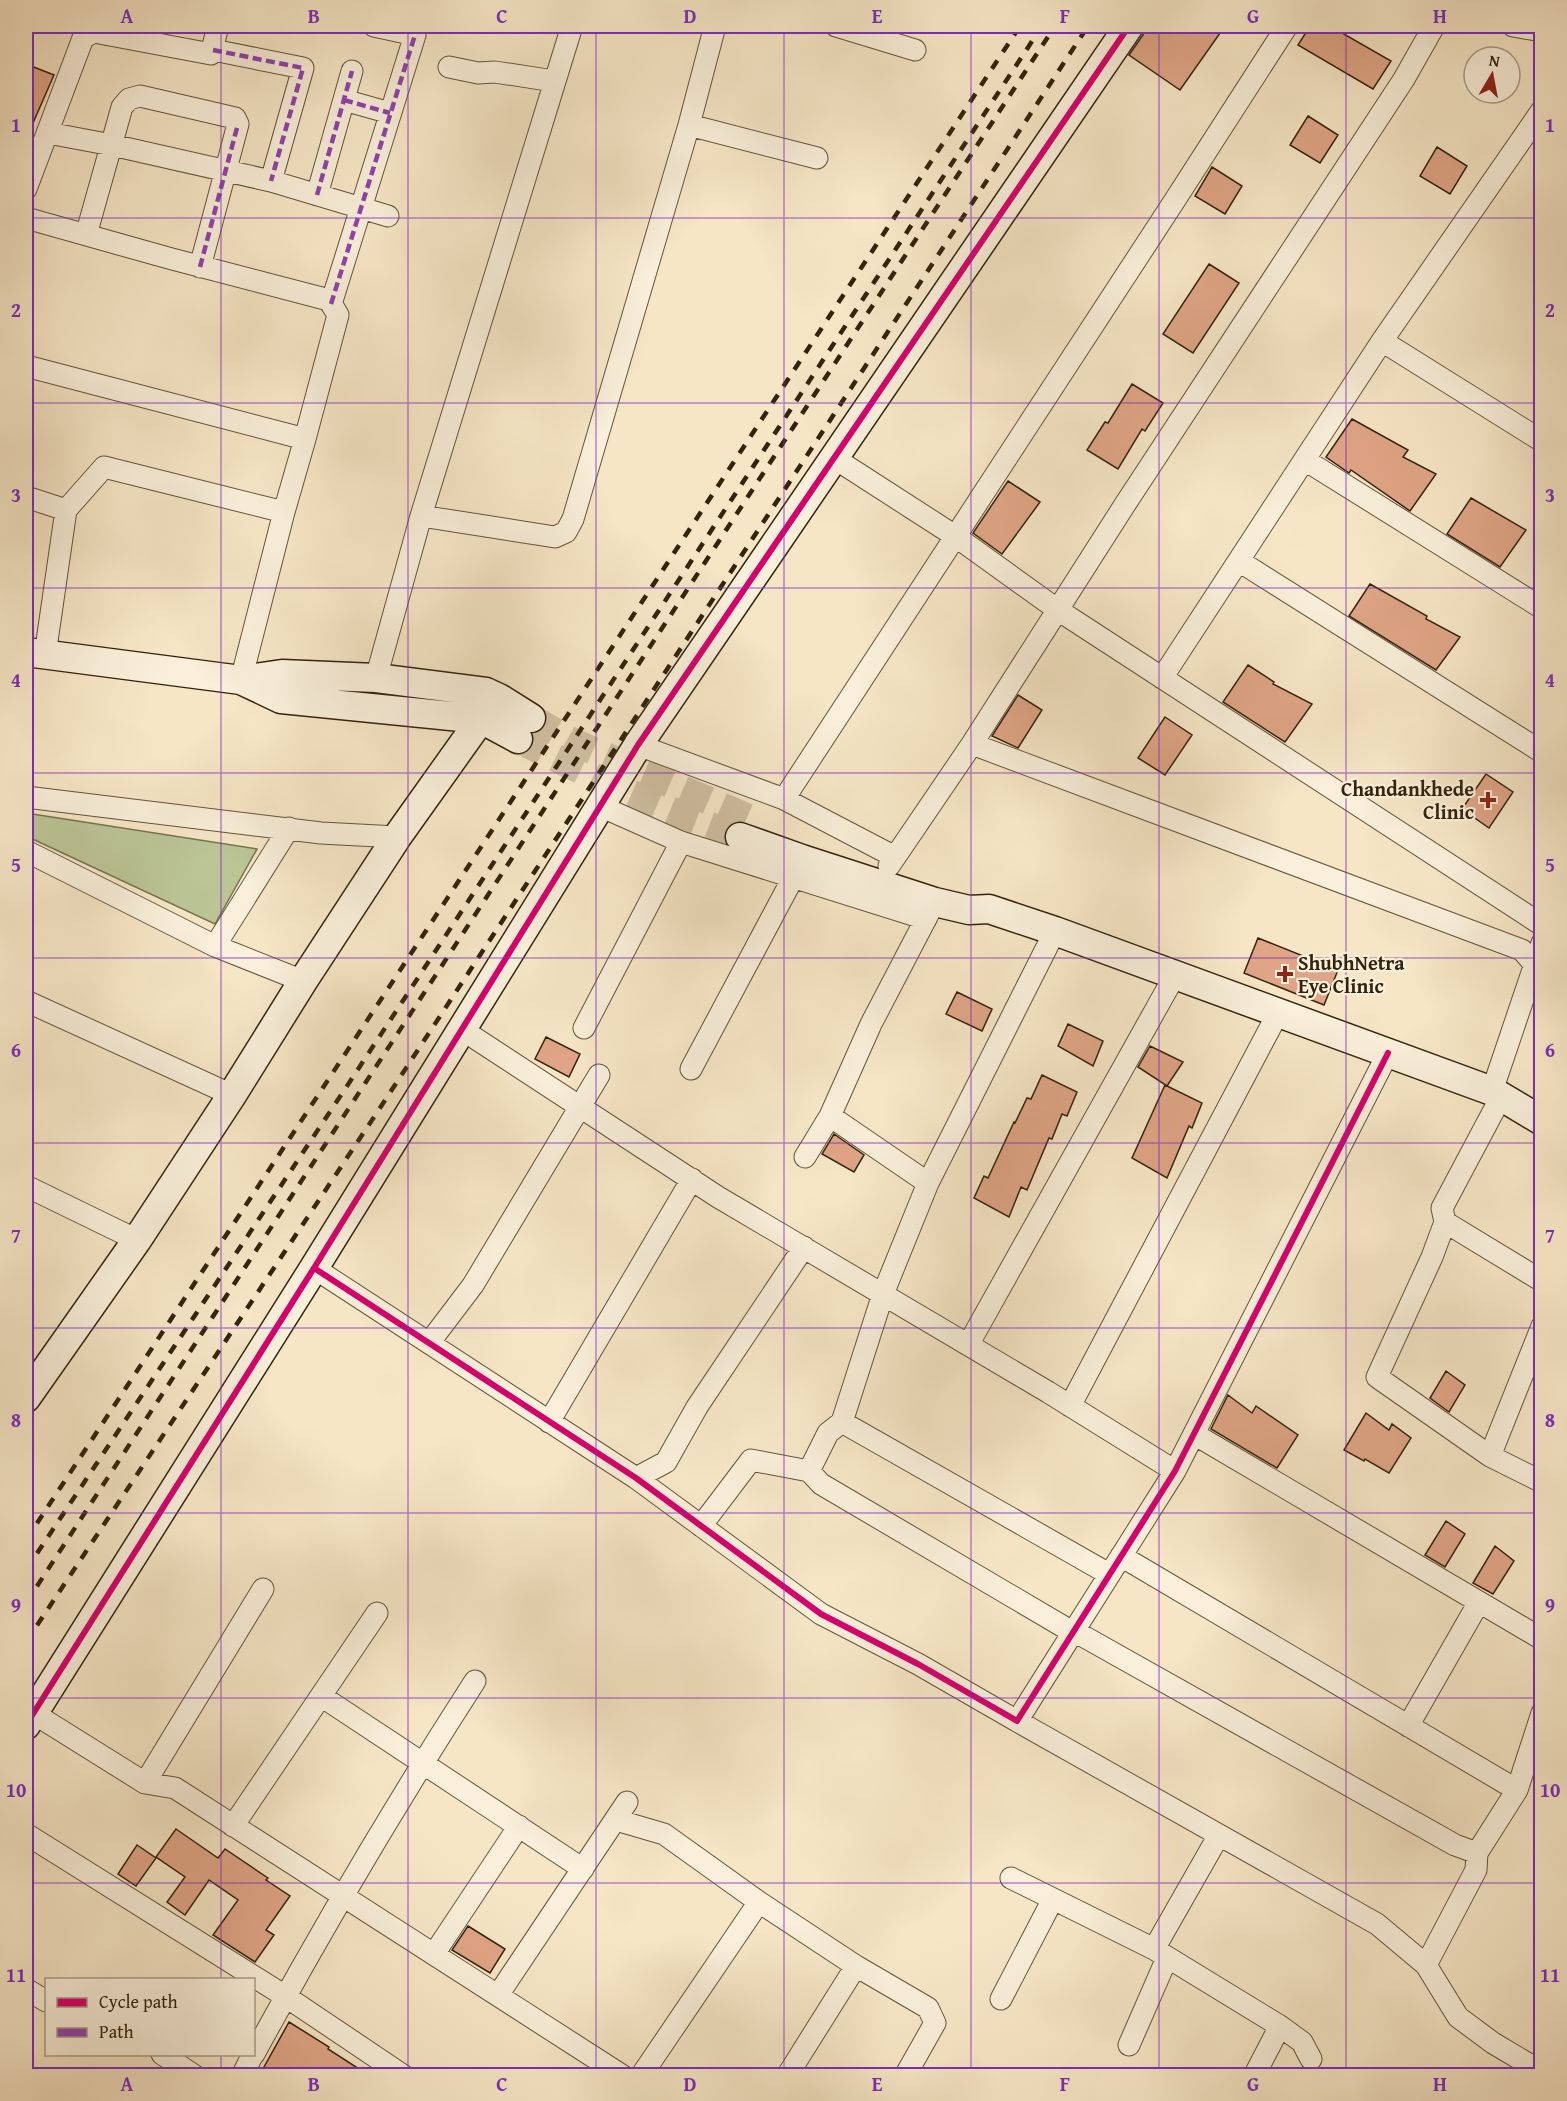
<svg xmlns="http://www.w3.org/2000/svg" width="1567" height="2101" font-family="'Gentium Book Plus',serif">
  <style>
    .green { fill: #bbc596; stroke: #777451; stroke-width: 1.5 }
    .building { fill: #dfa586; stroke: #33230c; stroke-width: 1.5 }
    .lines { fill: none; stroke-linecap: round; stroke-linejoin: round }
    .secondary-tunnel { stroke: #cfbfa1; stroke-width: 28; stroke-dasharray: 28 14; stroke-linecap: butt }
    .street-casing { stroke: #64543a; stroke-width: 23 }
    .secondary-casing { stroke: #33230c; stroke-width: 31 }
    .street { stroke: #f9efda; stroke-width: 21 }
    .secondary { stroke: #f9efda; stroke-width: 28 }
    .rail { stroke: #33230c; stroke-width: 4.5; stroke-dasharray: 10 10; stroke-linecap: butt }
    .quiet { stroke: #8e44ad; stroke-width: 4.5; stroke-dasharray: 9 4.5; stroke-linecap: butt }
    .cycleway-casing { stroke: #f9efda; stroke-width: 10 }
    .cycleway { stroke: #d6006c; stroke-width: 6 }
    .grid { fill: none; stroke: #7b2cbf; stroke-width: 1.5; stroke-opacity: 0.55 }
    .poi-dot { fill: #8f2418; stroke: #f9efda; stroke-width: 2 }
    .labels { text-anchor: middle; stroke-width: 4.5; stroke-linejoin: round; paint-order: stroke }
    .poi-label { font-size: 20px; font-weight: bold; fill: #33230c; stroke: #f9efda; text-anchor: end }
    .neatline { fill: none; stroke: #7b2cbf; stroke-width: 2 }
    .grid-label { font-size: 20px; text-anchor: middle; font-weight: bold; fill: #7b2cbf }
  </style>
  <rect width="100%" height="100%" fill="#f6e6c6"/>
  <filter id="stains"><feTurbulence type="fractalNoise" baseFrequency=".00333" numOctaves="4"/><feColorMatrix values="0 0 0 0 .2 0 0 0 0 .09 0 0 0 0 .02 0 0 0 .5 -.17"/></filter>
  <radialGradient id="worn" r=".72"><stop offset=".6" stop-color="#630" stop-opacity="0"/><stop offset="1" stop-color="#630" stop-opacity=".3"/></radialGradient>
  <path class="green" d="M26,813L257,849L215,924L26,836Z"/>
  <path class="building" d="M1145,26H1225L1180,90L1129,55L1143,35Z
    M1310,26H1330L1391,61L1373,89L1298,45Z
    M26,64L54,75L26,139Z
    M1308,116L1338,135L1320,163L1290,145Z
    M1437,147L1467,166L1450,194L1420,176Z
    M1212,167L1242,186L1225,214L1195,196Z
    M1209,264L1239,283L1193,353L1163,334Z
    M1132,384L1163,403L1145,431L1142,429L1118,469L1087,450L1105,422L1108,423Z
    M1352,419L1408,450L1403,457L1436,474L1410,511L1351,470L1349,473L1326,457Z
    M1008,481L1040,502L1002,554L973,533Z
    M1471,498L1526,530L1500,567L1447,534Z
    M1370,584L1427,616L1426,619L1460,637L1436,670L1349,616Z
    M1248,665L1274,682L1273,684L1312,704L1285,742L1223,702Z
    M1018,695L1042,710L1018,748L992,736Z
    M1165,717L1192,735L1165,775L1138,758Z
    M1486,774L1513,792L1489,828L1462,809Z
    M1258,938L1338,970L1324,1005L1244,973Z
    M957,992L992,1009L982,1031L946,1014Z
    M1068,1024L1103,1041L1093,1066L1058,1046Z
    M546,1037L580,1054L569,1077L535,1059Z
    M1150,1046L1183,1062L1167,1086L1138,1067Z
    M1042,1075L1077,1092L1067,1116L1062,1114L1052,1139L1049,1138L1027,1190L1021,1187L1009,1217L974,1198L984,1176L988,1178L1014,1122L1015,1123L1027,1098L1031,1099Z
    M1165,1085L1202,1103L1192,1128L1189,1126L1167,1178L1132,1158Z
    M834,1134L864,1155L854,1172L822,1154Z
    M1446,1371L1465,1385L1449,1412L1430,1398Z
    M1228,1395L1252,1413L1256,1406L1298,1435L1277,1468L1211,1429Z
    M1366,1413L1389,1430L1392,1424L1411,1438L1389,1473L1365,1459L1364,1461L1344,1450Z
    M1446,1521L1465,1534L1445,1567L1425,1555Z
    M1495,1546L1514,1561L1493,1594L1473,1583Z
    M176,1829L218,1858L225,1849L268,1878L266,1880L290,1896L266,1930L274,1935L255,1962L213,1935L238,1900L209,1880L185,1915L167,1902L185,1877L156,1857Z
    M137,1845L156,1858L136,1886L118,1874Z
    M468,1926L505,1949L490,1973L452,1950Z
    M289,2022L329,2047L328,2049L370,2076H259Z"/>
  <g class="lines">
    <path class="secondary-tunnel" d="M531,718L573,742L751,819
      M518,739C590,776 664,810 740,837"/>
    <defs>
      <path id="street" d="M836,26L915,50
        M1513,26L1542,31
        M213,50L303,68L271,181
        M449,67L478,73L495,72L554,81
        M344,100L390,113
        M689,125L817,158
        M48,133L112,145L271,181L388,216
        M26,189L83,38L94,32L211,54L218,26
        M317,195L352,71
        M26,218L172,259L329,300L338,315L305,439
        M86,235L122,107L129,99L140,96L235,118L238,124L200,267
        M331,304L415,35L374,26
        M1382,341L1542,441
        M26,366L305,439L284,512L241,680
        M834,458L955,536L1058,610L1542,925
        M1305,460L1542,608
        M26,497L66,510L104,467L284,512
        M421,516L555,537L566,532L573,519L689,125L715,26
        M1239,561L1542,752
        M45,655L66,510
        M376,678L421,516L572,26
        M1162,678L1382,341L1542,110
        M972,744L1522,950L1534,964
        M638,745L784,799L895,857
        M26,797L321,833L397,837
        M784,799L1175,200L1287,26
        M600,806L681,842L926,919
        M26,851L215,946L303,981
        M889,866L972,744L1124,506L1404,79L1434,26
        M215,946L289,828
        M26,1001L232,1095
        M584,1028L681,842
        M461,1029L718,1197L1048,1392L1175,1471
        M691,1069L794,876
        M1492,1091L1542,943
        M1501,1097L1442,1208L1445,1222L1542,1281
        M805,1157L830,1116L871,1024L932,907
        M928,1183L1055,931
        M26,1186L137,1240
        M1445,1222L1432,1257L1377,1377L1490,1456L1542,1482
        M314,1268L636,1478L821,1614L918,1664L1017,1721L1175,1471L1388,1053
        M429,1343L473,1285L599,1075
        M968,1345L1175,975
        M1070,1406L1278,1013
        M549,1422L692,1179
        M842,1422L1109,1574
        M1194,1434L1542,1639
        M1490,1456L1542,1326
        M809,1471L828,1433L842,1422L883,1294L928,1183L830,1116
        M636,1478L666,1462L697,1407L804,1247
        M701,1526L751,1460L809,1471L821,1484L1069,1630L1074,1631L1455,1845L1477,1853
        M1121,1556L1517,1790L1542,1713
        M321,1696L583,1869
        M33,1713L145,1783L175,1788L623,2076
        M1017,1721L1377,1924L1426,1965L1458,2017L1493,2043L1542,2072
        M1408,1726L1479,1602
        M145,1783L263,1589
        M616,1820L664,1834L759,1902L856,1966L928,2008L935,2023L905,2076
        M233,1826L377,1613
        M26,1834L285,1996L404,2076
        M1011,1878L1154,1949L1219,1835
        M1154,1949L1280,2026L1302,2042L1311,2059
        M434,1954L519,1826
        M1426,1965L1476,1870L1477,1853L1517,1790
        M26,1989L46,2001
        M498,1995L627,1802
        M1001,1999L1053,1899
        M1129,2045L1167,1958
        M162,2054L195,2076
        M254,2054C323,1927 397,1802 475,1681
        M242,2076L253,2054
        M641,2076L759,1902
        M787,2076L856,1966
        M1254,2076L1280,2026"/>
      <path id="secondary" d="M26,652L241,680L282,674L376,678L486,692L499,698L531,718
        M241,680L281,699L481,719L518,739
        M740,837L802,859L935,902L969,910L989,909L1055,931L1492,1091L1542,1121
        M26,1398L137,1240L232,1095L303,981L397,837L481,719
        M26,1725L314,1268L638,745L1129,26"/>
    </defs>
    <use href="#street" class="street-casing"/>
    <use href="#secondary" class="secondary-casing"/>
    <use href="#street" class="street"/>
    <use href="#secondary" class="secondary"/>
    <path class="rail" d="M26,1540L1020,26
      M26,1570L349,1083L1042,26
      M26,1603L1055,26
      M26,1642L376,1114L1088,26"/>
    <path class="quiet" d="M213,50L303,68L271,181
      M344,100L390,113
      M317,195L352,71
      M200,267L238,124
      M331,304L415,35"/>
    <defs>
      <path id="cycleway" d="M314,1268L636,1478L821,1614L918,1664L1017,1721L1175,1471L1388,1053
        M26,1725L314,1268L638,745L1129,26"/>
    </defs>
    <use href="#cycleway" class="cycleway-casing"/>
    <use href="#cycleway" class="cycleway"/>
  </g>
  <path class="grid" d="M221,26V1980M408,26V2076M596,26V2076M784,26V2076M971,26V2076M1159,26V2076M1346,26V2076M26,218H1542M26,403H1542M26,588H1542M26,773H1542M26,958H1542M26,1143H1542M26,1328H1542M26,1513H1542M26,1698H1542M26,1883H1542M221,2054V2076"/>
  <g class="poi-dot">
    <path d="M1485 791h6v6h6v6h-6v6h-6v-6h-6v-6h6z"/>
    <path d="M1282 965h6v6h6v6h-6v6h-6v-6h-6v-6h6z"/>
  </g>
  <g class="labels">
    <g class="poi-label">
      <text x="1474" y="796">Chandankhede<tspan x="1474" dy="23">Clinic</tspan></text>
      <text x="1298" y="970" text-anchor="start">ShubhNetra<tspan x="1298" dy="23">Eye Clinic</tspan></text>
    </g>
  </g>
  <rect width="1567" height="2101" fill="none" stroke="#f6e6c6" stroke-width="66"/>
  <rect x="45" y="1978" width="210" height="78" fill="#f9efda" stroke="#aa9d88" stroke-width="1.5"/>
  <rect x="57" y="1998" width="30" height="9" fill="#d6006c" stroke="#aa9d88" stroke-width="1.5"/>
  <text x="99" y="2008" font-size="18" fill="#33230c">Cycle path</text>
  <rect x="57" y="2028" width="30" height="9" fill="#8e44ad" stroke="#aa9d88" stroke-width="1.5"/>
  <text x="99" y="2038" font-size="18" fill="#33230c">Path</text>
  <g transform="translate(1492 75) rotate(10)"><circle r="28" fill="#f9efda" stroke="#aa9d88" stroke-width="1.5"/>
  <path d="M0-4.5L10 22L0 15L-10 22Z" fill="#8f2418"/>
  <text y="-9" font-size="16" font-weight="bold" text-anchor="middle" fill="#33230c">N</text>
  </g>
  <rect x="33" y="33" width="1501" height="2035" class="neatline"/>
  <g class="grid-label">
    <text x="127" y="23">A</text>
    <text x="314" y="23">B</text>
    <text x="502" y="23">C</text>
    <text x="690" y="23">D</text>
    <text x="877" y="23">E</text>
    <text x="1065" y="23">F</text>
    <text x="1253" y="23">G</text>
    <text x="1440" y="23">H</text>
    <text x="16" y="132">1</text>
    <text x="1550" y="132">1</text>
    <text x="16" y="317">2</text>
    <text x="1550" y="317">2</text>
    <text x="16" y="502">3</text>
    <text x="1550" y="502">3</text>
    <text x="16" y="687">4</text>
    <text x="1550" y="687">4</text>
    <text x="16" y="872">5</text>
    <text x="1550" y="872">5</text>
    <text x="16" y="1057">6</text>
    <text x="1550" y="1057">6</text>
    <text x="16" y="1242">7</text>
    <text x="1550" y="1242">7</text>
    <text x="16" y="1427">8</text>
    <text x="1550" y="1427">8</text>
    <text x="16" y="1612">9</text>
    <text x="1550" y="1612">9</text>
    <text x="16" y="1797">10</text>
    <text x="1550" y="1797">10</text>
    <text x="16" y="1982">11</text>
    <text x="1550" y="1982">11</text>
    <text x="127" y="2091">A</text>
    <text x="314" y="2091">B</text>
    <text x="502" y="2091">C</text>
    <text x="690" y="2091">D</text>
    <text x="877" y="2091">E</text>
    <text x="1065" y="2091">F</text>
    <text x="1253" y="2091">G</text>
    <text x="1440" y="2091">H</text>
  </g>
  <rect width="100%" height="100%" filter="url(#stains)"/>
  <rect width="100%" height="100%" fill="url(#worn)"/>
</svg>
